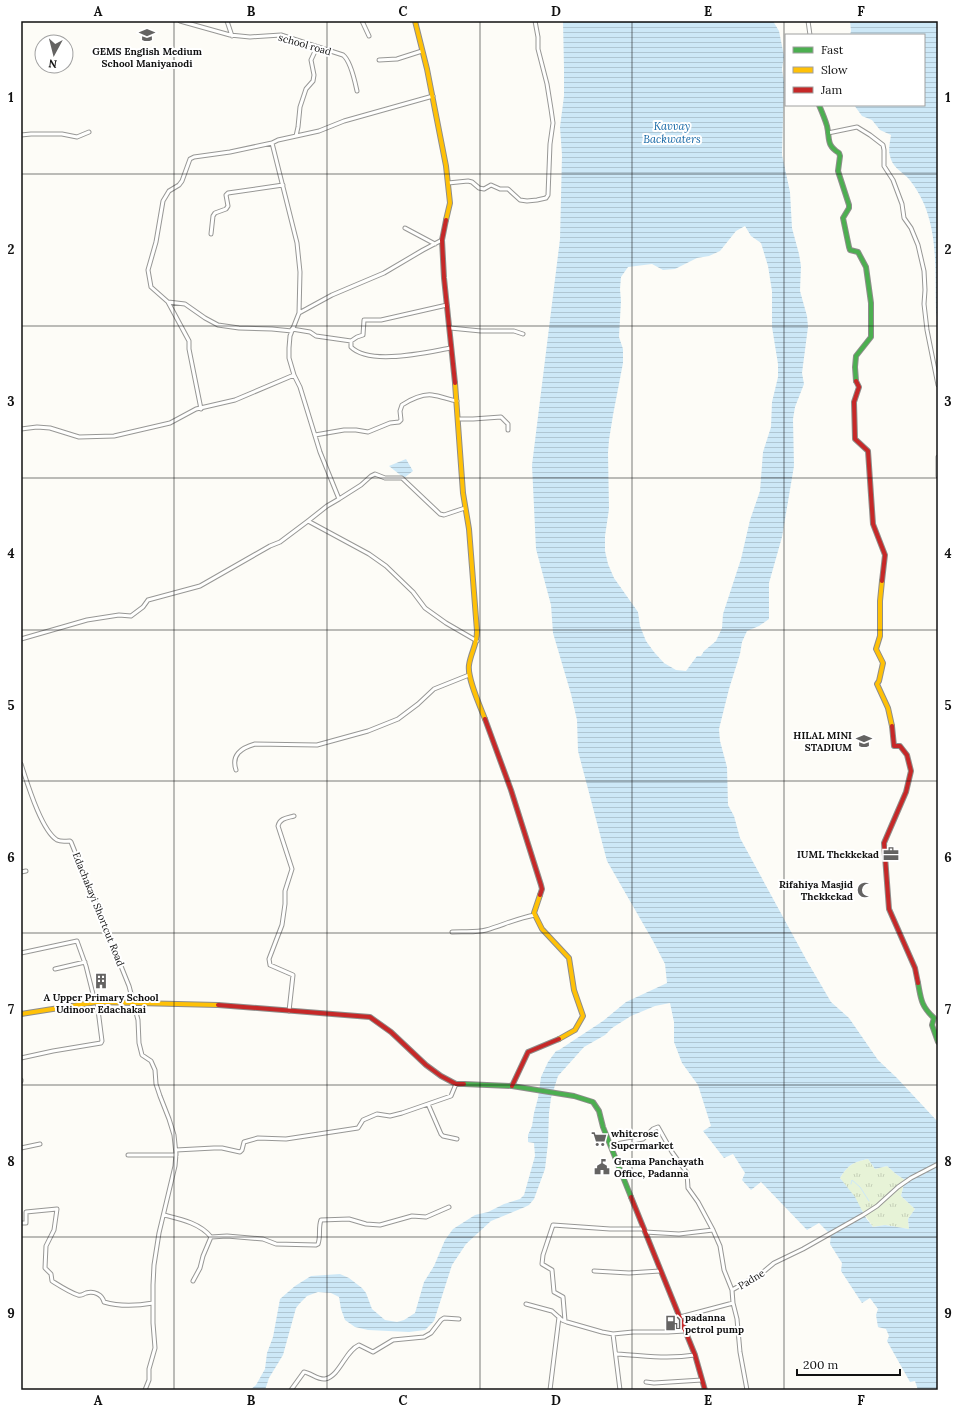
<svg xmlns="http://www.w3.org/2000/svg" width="959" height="1411" font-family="Lora,serif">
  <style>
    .grass { fill: url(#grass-tufts) }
    .water { fill: url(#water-rules); fill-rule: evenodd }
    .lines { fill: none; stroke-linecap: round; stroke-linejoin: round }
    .stream { stroke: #cde8f7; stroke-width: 1 }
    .street-casing { stroke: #979795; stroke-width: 5 }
    .fast-casing { stroke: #8e8d8b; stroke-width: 6 }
    .slow-casing { stroke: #8e8d8b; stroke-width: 6 }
    .jam-casing { stroke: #8e8d8b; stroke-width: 6 }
    .street { stroke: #fffffe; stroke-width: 3 }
    .fast { stroke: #4caf50; stroke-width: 4 }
    .slow { stroke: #ffc107; stroke-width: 4 }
    .jam { stroke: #c62828; stroke-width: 4 }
    .grid { fill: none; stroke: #111; stroke-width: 1; stroke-opacity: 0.55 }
    .labels { text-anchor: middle; stroke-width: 4; stroke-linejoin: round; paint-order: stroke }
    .street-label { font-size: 10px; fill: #111; stroke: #fff }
    .poi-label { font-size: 10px; font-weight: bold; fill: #111; stroke: #fff; text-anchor: end }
    .water-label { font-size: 11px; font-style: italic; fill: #1768a6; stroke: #fff }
    .neatline { fill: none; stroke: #111; stroke-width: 1.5 }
    .grid-label { font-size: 13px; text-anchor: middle; font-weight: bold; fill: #111 }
  </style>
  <defs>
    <pattern id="grass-tufts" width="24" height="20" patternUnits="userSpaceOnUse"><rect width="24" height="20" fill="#e7f3d7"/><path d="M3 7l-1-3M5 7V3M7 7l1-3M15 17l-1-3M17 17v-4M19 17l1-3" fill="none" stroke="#c5cfb8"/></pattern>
    <pattern id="water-rules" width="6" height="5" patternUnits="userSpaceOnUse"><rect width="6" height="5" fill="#cde8f7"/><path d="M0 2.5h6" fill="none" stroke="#afc6d3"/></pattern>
  </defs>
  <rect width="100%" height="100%" fill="#fdfcf7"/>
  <path class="grass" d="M868,1159L875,1169L887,1166L896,1174L905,1180L901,1196L915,1209L908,1219L909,1229L885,1225L873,1227L840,1178C848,1165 853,1162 868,1159Z"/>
  <path class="water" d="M563,21H773L779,31L784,56L782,69L784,82L782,155L790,192L792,228L799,254L801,266L800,291L807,316L808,327L802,373L804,384L795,407L793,419L794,466L782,537L769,583V619L759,626L747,631L742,642L740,654L729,689L719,729L720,741L727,767L728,805L734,816L740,838L807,961L831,1002L849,1018L878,1060L897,1078L938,1122V1390H918L915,1381L910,1382L887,1341L889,1336L886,1329L878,1327L876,1315L878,1309L870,1298L862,1303L841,1271L842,1263L830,1244L831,1235L819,1223L807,1230L761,1182L751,1190L742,1180L745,1173L733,1154L724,1158L703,1131L711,1126L698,1085L682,1063L674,1042V1022L670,1003L655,1006L631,1016L612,1028L605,1035L584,1047L558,1076L551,1098L549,1113L548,1143L545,1169L534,1199L529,1205L525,1207L491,1221L466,1244L452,1265L434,1321L425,1330L409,1332L368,1330L355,1327L345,1320L341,1309L339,1297L331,1293L318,1292L307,1296L300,1303L296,1308L283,1355L269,1378L265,1390H250L256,1385L265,1369L267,1353L273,1337L280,1299L295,1286L311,1276L340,1274L349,1278L362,1288L366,1293L372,1309L385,1320L397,1322L404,1320L415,1313L424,1282L434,1266L445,1240L453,1229L475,1215L488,1212L504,1204L520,1199L524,1195L535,1156L534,1143L528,1142V1135L532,1126L534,1113L538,1098L541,1077L548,1062L556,1051L559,1050L603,1021L626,1002L667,983L665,964L653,941L607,861L578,751L577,720L571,694L553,633L551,605L536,549L532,465L560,239L562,155L560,127L564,96V69ZM745,226L751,236L761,243L768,266L772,291V327L778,364V377L772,402L771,427L763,452L760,491L750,520L741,559L723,614L722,628L716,641L704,651L701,656H697L686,671L676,670L664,663L654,652L646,641L640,626L638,612L614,578L608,564L605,551V536L609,509L608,453L609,440L613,415L623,363V349L619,337L621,301L620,289L621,277L628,267L652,264L663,270L675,269L697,258L709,256L720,251L736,231ZM868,1159L875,1169L887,1166L896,1174L905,1180L901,1196L915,1209L908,1219L909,1229L885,1225L873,1227L866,1218L855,1197L840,1178C848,1165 853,1162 868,1159Z
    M850,21H938V322L936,312C935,278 938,242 926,209C923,200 914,184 907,177C900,171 892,166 890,156C888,150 890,142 891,135L880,130L872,120L862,116L854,105H924V35H850L851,31Z
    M406,459L413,471L404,478L389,466Z"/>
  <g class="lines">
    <path class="stream" d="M851,1184L852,1180L860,1187L869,1201"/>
    <defs>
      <path id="street" d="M180,21L230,35L250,37L281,35L343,55C351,61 355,82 357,91
        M227,21L232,36
        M362,21L369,36
        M808,21L810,35
        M379,60L397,59L422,51
        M828,133L857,127L870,135L883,145L884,150V166L893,180L902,204L904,218L911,228L918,245L924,271L925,290L924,304L927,330L938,385
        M21,135L31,134H62L77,137L89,132
        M296,136L298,127L300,107L306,89L313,81L314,75L311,60L317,47
        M272,143L230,152L194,157L190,159L182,181L179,185L169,191L163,201L156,242L148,270L151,287L168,302L185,304L205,318L218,325L239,328L272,329L292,331
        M448,183L468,181L472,182L479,188L484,189L491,185L500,189H508L520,200L527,201L537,200L546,198L548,195L550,144L553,123L551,109L547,84L538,49V37L535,21
        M405,228L435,244
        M211,234L213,216L215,213L226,209L228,206L226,195L228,193L283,185
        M168,302L189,341V349L201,409
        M447,305L381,320H364L363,335L357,337L351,341V347C370,366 427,352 451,348
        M299,313L300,272L297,243L272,143L278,140L319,131L344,121L433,96
        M450,328L481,331H514L523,334
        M292,329L310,332L316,336L351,341
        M294,375L300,387L320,452L339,499L327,506L308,521L369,554L386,566L413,592L425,608L446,623L477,641
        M459,419H473L501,417L508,424V430
        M21,429L37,427L50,428L79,437L114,436L170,423L196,409L235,400L294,375L289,358V348L290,336L299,313L332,295L384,273L423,250L442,240
        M315,435L344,430H356L368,432L390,423L399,422L401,420L400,411L402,405C410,400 423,394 432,395C441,396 449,400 457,401
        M938,457V476
        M339,499L361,485L371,476L375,474L385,478H402L440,514L444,515L465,508
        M21,639L87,620L119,615L131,616L143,607L148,600L200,586L270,546L280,542L308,521
        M21,764C27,782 41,830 57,840C61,842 65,841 70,841L71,842L129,986L138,1020L139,1043L142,1055L151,1061L155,1070L156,1084L160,1096L169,1119L174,1135L176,1154L175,1166L159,1233L154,1265L153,1285V1323L155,1348L149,1369V1380L145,1390
        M236,770C231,755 241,748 255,744L317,745L368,731L398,719L418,704L434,689L469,675
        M21,872L26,871
        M452,932C463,931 475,933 486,930C503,925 518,918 535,915
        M21,953L77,941L86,966L95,1002
        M55,969L85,962
        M289,1011L293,975L270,965L269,959L282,925L285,904V891L292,869L278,826C280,818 287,818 294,816
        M21,1058L53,1051L101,1043L102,1041L97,1002
        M21,1080V1081
        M428,1104L441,1134L443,1136L457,1139
        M611,1145L643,1139L653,1129L658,1127L672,1152L687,1173L688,1188L698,1202L713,1230
        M21,1148L40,1144
        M176,1150L214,1148H222L240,1152L242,1150L244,1142L258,1138L286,1139L358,1128L363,1120L377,1114L390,1116L402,1113L451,1096L456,1084
        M128,1155H176
        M164,1215C180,1219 200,1223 211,1237L203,1256L200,1268L193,1281
        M21,1223H26V1212L57,1209L54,1230L46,1246L45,1268L51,1274L52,1281C60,1286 69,1292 78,1295C82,1296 83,1294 86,1293C94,1291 102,1294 104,1302C121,1307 136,1306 153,1303
        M645,1232L679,1234L713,1230L720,1246L724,1270L732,1290
        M211,1237L227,1236L263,1239L276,1244L316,1245L318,1244C321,1236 318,1228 321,1220L349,1219L366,1224L380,1225L412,1216L426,1217L449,1207
        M594,1271L629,1273L660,1271
        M526,1304L552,1311L562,1320L567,1322L602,1332L613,1334L620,1390
        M680,1317L733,1303
        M565,1321L563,1297L554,1292L552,1270L542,1264L543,1255L553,1225L610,1229H644
        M613,1334L633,1332H668L685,1331
        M617,1354C643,1356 669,1359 695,1355
        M646,1382L654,1383L702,1380
        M291,1390L304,1372C311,1373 318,1380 325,1379C340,1376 345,1351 359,1345L373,1352L393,1340L424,1337L431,1333L441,1320L444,1318L459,1319
        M550,1390L559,1317
        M747,1390L740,1352L737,1319L733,1303L732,1290L762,1273L774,1263L803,1249L863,1215L877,1206L898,1187L911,1178L938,1164"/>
      <path id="fast" d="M819,105C822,112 825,119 827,126C830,139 826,145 839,153L840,156L838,171L849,205V208L843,218L849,247L850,250L858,252L866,267L871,303V337L856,356L855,367L856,381
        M918,983C921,999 921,1006 934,1018L932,1025L938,1042
        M464,1084L512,1086L574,1096L593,1102L599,1111L603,1127L631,1197"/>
      <path id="slow" d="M415,21L427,69L446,166L450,203L446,220
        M455,383L463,493L469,529L477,631C477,645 471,652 469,665C467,678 480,706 485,719
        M882,581L880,601V636L876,649L883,663L879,681L877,684L888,708L892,726
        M540,895L534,913L542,929L569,958L574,990L583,1016L575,1030L559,1039
        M21,1014L97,1002L218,1005"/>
      <path id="jam" d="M446,220L442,240L444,278L455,383
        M856,381L859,387L854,402L855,439L868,451L873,524L885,555L882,581
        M485,719L511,790L541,885L542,889L540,895
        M892,726L894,746H900L907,755L911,771L906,792L884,843L889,909L915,968L918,983
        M218,1005L370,1017L391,1032L426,1065L441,1076L456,1084H464
        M512,1086L528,1052L559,1039
        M631,1197L695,1355L705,1390"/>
    </defs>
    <use href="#street" class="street-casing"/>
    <use href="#fast" class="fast-casing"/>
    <use href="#slow" class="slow-casing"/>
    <use href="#jam" class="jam-casing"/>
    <use href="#street" class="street"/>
    <use href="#fast" class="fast"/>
    <use href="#slow" class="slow"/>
    <use href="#jam" class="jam"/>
  </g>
  <path class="grid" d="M174,21V1390M327,21V1390M480,21V1390M632,21V1390M784,21V1390M21,174H938M21,326H938M21,478H938M21,630H938M21,781H938M21,933H938M21,1085H938M21,1237H938"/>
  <defs>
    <symbol id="school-bare" viewBox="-9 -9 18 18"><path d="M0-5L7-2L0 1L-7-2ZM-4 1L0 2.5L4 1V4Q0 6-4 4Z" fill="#646362" stroke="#fff" stroke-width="2.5" paint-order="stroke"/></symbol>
    <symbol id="office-bare" viewBox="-9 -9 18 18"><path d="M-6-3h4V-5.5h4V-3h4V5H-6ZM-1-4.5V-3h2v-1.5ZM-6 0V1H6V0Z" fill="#646362" stroke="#fff" stroke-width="2.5" paint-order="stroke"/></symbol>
    <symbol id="mosque-bare" viewBox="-9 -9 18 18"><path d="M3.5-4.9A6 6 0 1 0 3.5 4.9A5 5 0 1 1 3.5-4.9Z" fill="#646362" stroke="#fff" stroke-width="2.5" paint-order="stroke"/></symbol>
    <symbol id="building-bare" viewBox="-9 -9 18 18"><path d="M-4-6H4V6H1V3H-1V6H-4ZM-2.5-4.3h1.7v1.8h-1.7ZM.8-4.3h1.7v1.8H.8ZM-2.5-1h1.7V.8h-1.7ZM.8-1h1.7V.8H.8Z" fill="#646362" stroke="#fff" stroke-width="2.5" paint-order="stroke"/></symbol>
    <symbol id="supermarket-bare" viewBox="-9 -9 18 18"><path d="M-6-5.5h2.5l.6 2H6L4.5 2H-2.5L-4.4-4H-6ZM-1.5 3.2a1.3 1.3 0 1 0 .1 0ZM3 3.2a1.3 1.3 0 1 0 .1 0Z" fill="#646362" stroke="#fff" stroke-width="2.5" paint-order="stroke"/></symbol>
    <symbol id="civic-bare" viewBox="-9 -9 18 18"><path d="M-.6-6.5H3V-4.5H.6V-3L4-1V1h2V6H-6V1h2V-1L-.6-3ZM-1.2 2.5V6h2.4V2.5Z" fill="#646362" stroke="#fff" stroke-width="2.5" paint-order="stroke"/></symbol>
    <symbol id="fuel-bare" viewBox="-9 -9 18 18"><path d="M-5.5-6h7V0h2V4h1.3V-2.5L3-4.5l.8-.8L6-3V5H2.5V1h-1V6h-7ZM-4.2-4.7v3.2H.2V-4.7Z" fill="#646362" stroke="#fff" stroke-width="2.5" paint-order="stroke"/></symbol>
  </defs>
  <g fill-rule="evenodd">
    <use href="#school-bare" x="136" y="24" width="22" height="22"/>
    <use href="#school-bare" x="853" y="730" width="22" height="22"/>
    <use href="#office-bare" x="880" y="843" width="22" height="22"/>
    <use href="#mosque-bare" x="854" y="879" width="22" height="22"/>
    <use href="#building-bare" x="90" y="970" width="22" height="22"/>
    <use href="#supermarket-bare" x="588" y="1128" width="22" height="22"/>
    <use href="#civic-bare" x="591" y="1156" width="22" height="22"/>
    <use href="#fuel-bare" x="662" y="1312" width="22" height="22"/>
  </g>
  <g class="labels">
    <g class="street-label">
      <text transform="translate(305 44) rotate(16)" y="4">school road</text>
      <text transform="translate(99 909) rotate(68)" y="4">Edachakayi Shortcut Road</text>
      <text transform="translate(751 1279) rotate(-31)" y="4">Padne</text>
    </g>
    <g class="poi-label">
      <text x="147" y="55" text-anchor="middle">GEMS English Medium<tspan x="147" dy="12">School Maniyanodi</tspan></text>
      <text x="852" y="739">HILAL MINI<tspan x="852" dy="12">STADIUM</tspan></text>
      <text x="879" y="858">IUML Thekkekad</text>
      <text x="853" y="888">Rifahiya Masjid<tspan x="853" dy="12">Thekkekad</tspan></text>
      <text x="101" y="1001" text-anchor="middle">A Upper Primary School<tspan x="101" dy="12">Udinoor Edachakai</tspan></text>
      <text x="611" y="1137" text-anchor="start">whiterose<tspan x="611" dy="12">Supermarket</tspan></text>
      <text x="614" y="1165" text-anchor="start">Grama Panchayath<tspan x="614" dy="12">Office, Padanna</tspan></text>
      <text x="685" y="1321" text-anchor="start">padanna<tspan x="685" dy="12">petrol pump</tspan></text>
    </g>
    <g class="water-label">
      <text x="672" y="130">Kavvay<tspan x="672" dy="13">Backwaters</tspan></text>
    </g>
  </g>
  <rect width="959" height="1411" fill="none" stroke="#ffffff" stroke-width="44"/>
  <rect x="785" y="34" width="140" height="72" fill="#ffffff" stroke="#a0a0a0"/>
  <rect x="793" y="47" width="20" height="6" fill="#4caf50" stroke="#a0a0a0"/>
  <text x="821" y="54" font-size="12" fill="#111111">Fast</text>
  <rect x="793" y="67" width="20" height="6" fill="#ffc107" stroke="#a0a0a0"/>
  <text x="821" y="74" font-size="12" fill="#111111">Slow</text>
  <rect x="793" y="87" width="20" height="6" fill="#c62828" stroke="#a0a0a0"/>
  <text x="821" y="94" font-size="12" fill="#111111">Jam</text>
  <g transform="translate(54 54) rotate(187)"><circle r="19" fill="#ffffff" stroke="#a0a0a0"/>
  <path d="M0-3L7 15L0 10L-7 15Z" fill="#646362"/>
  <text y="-6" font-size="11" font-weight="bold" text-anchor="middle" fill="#111111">N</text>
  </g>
  <path d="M797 1369v6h103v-6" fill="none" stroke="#111111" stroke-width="2"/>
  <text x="803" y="1369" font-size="12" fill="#111111" stroke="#ffffff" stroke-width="3" paint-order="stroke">200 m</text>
  <rect x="22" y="22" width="915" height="1367" class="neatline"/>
  <g class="grid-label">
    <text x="98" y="16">A</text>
    <text x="251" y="16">B</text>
    <text x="403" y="16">C</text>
    <text x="556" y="16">D</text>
    <text x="708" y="16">E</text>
    <text x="861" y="16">F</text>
    <text x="11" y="102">1</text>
    <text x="948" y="102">1</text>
    <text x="11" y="254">2</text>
    <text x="948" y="254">2</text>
    <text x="11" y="406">3</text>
    <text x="948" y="406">3</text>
    <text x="11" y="558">4</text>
    <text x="948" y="558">4</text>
    <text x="11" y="710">5</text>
    <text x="948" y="710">5</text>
    <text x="11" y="862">6</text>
    <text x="948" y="862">6</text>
    <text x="11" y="1014">7</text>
    <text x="948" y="1014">7</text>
    <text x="11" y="1166">8</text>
    <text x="948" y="1166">8</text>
    <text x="11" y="1318">9</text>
    <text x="948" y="1318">9</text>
    <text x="98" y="1405">A</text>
    <text x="251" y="1405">B</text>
    <text x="403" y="1405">C</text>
    <text x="556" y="1405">D</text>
    <text x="708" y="1405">E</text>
    <text x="861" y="1405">F</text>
  </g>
</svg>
